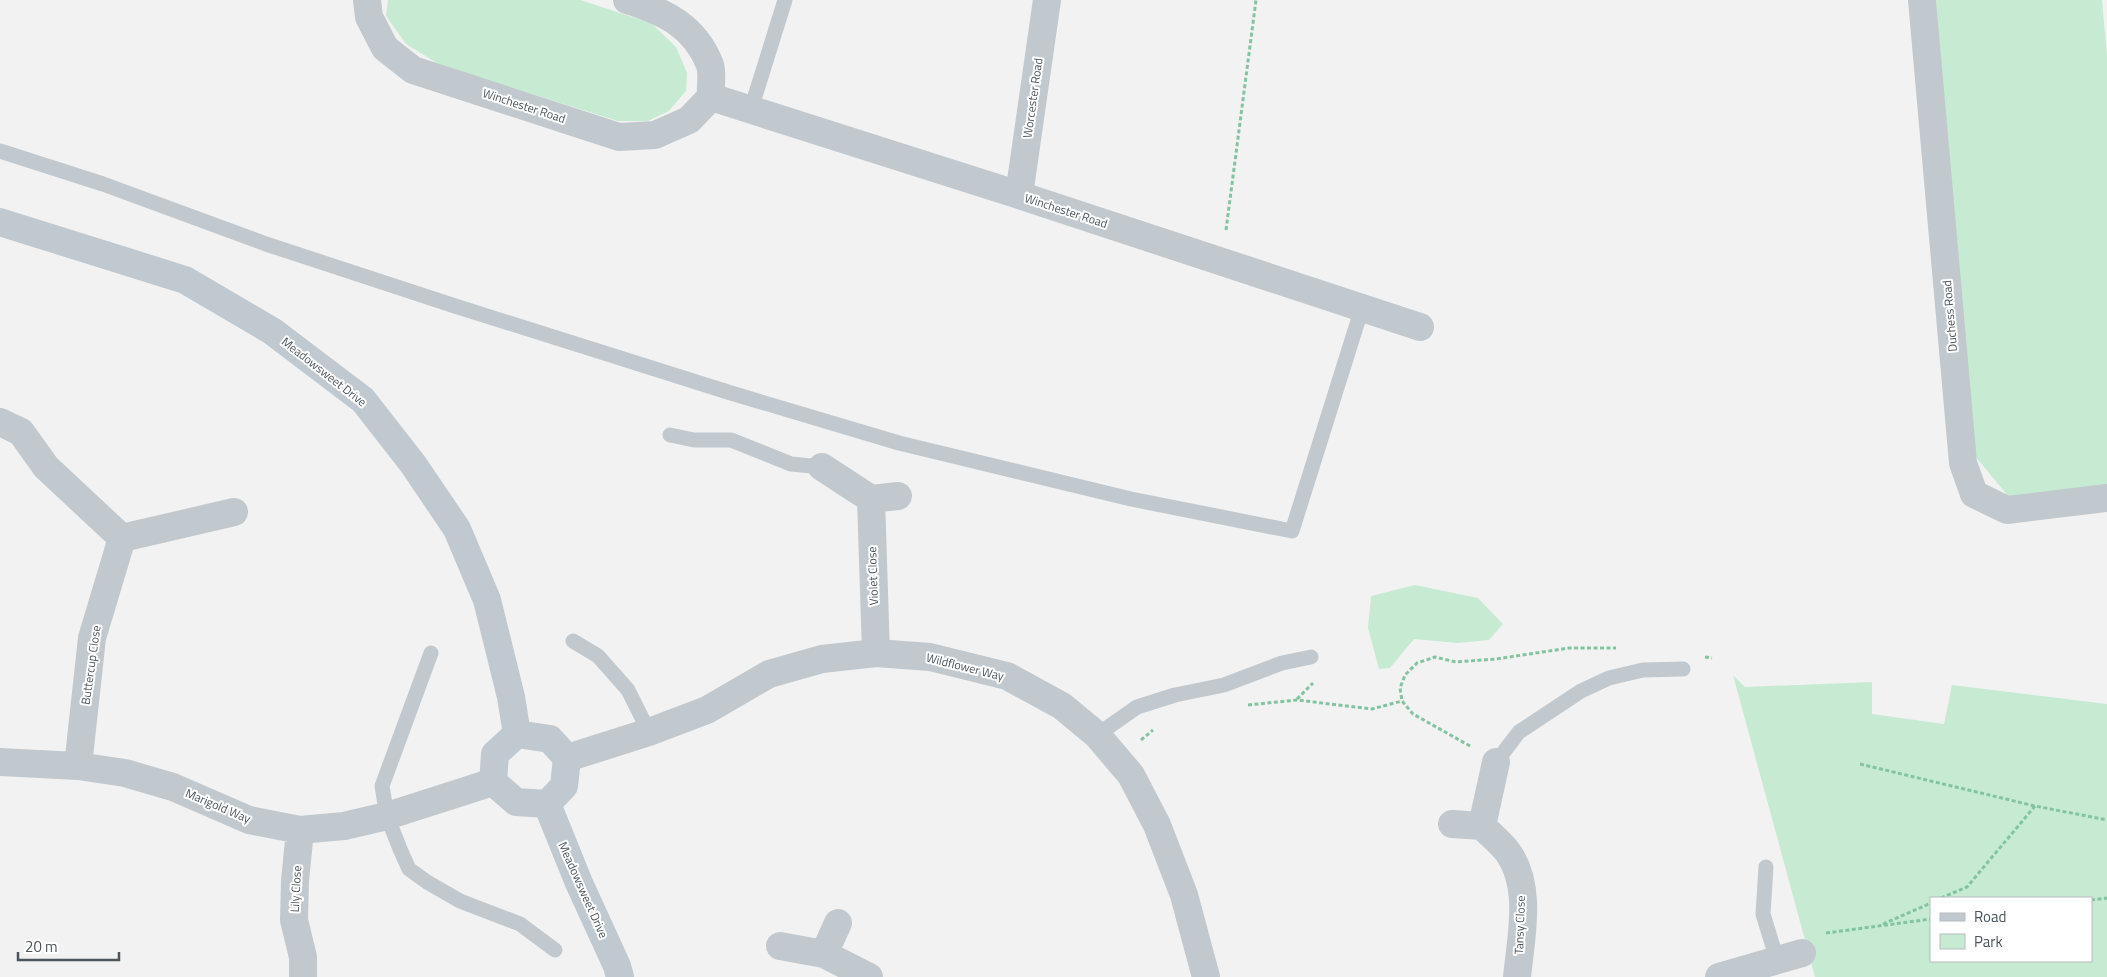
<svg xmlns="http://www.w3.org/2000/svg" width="2107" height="977" font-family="'Titillium Web',sans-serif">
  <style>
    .green { fill: #c6ebd2; fill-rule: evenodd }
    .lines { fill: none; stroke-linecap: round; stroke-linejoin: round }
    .path { stroke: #82c4a0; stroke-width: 3; stroke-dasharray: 4 2.5; stroke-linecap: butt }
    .lane { stroke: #c1c9ce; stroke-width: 15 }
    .street { stroke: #c1c9ce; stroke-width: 28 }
    .secondary { stroke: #c0c9d0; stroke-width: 28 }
    .labels { text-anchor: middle; stroke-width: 4; stroke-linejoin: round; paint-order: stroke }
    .street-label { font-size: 12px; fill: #4b555c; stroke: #fff }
  </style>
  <rect width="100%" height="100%" fill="#f3f2f2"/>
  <path class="green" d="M388,0H580L651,23L676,47L687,73L686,91L669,111L648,121H618L440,65L406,44L386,16Z
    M1936,0H2102L2107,56V489L2009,497L1974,455Z
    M1415,585L1478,598L1503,624L1489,640L1458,643L1414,639L1390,668L1379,669L1368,628L1371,596Z
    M1733,675L1745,687L1872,682V714L1944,724L1952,685L2107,704V977H1815ZM1931,898H2091V961H1931Z"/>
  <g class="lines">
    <path class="path" d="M1226,230L1256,0
      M1705,657L1712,658
      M1297,699L1313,683
      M1248,705L1297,700L1372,709L1402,701
      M1141,740L1153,730
      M1470,746L1413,714L1402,701L1400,688L1405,675L1417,663L1435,657L1456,662L1496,659L1569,648H1616
      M1860,764L2035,806L2107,820
      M1941,898L1967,887L2035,806
      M2091,900L2107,898
      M1883,924L1931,903
      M1826,933L1931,919"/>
    <path class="lane" d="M751,109L785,0
      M0,151L103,184L266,244L455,306L731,393L899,443L1131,499L1292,531L1362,308
      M670,435L694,440H731L791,464L822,467
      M573,641L598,656L628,690L649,732
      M431,653L382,786L387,816L400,849L409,869L427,882L460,901L520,924L555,950
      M1097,735L1137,707L1175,695L1224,685L1282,663L1311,657
      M1496,762L1519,732L1581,691L1609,678L1643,670L1683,669
      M1766,867L1763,914L1777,960"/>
    <path class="street" d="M367,0L369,17L385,48L413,70L619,137L655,135L689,120L711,97C710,87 713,74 710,65C695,26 665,12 627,0
      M1922,0L1963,463L1974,494L2007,510L2107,498
      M711,97L1019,195L1420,327
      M1019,195L1047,0
      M0,422L21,432L46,467L122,538
      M822,467L871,499L898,496
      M871,499L876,653
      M567,758L649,732L707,710L769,674L822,659L876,653L930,657L1007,676L1062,706L1097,735L1131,775L1157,825L1184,895L1206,977
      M0,762L78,766L125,773L173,787L249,820L300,830L344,826L387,816L493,782
      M78,766L92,638L122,538L234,512
      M1452,824L1482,826C1490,834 1500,842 1507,851C1533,886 1521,937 1517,977
      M1482,826L1496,762
      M300,830L295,881L294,920L303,957V977
      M780,946L824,954L869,977
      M824,954L838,923
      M1719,977L1802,953"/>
    <path class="secondary" d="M0,222L185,280L272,331L363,400L413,464L457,529L487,600L511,697L517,734
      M517,734L550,739L567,758L564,786L547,804L516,802L493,782L495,754Z
      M547,804L579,883L617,966L620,977"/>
  </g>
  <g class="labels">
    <g class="street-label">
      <text transform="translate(1033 98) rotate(-82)" y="4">Worcester Road</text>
      <text transform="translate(524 106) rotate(18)" y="4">Winchester Road</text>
      <text transform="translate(1066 211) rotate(18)" y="4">Winchester Road</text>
      <text transform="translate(1950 316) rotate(-95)" y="4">Duchess Road</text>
      <text transform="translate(324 372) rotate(38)" y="4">Meadowsweet Drive</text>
      <text transform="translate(873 576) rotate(-92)" y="4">Violet Close</text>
      <text transform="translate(91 665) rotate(-82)" y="4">Buttercup Close</text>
      <text transform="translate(965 667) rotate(14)" y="4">Wildflower Way</text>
      <text transform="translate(218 806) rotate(23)" y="4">Marigold Way</text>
      <text transform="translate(296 889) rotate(-87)" y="4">Lily Close</text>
      <text transform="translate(583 890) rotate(66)" y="4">Meadowsweet Drive</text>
      <text transform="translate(1520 925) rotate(-88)" y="4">Tansy Close</text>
    </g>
  </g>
  <rect x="1930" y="897" width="162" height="65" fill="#ffffff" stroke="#b7bbbe"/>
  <rect x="1940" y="913" width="25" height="8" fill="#c0c9d0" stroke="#b7bbbe"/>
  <text x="1974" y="922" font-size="15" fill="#4b555c">Road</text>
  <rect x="1940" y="934" width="25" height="15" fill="#c6ebd2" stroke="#b7bbbe"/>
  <text x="1974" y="947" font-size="15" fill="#4b555c">Park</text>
  <path d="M18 952v8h101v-8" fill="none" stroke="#4b555c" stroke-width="2.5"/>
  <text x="25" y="952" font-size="15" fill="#4b555c" stroke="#ffffff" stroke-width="4" paint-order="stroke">20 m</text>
</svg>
